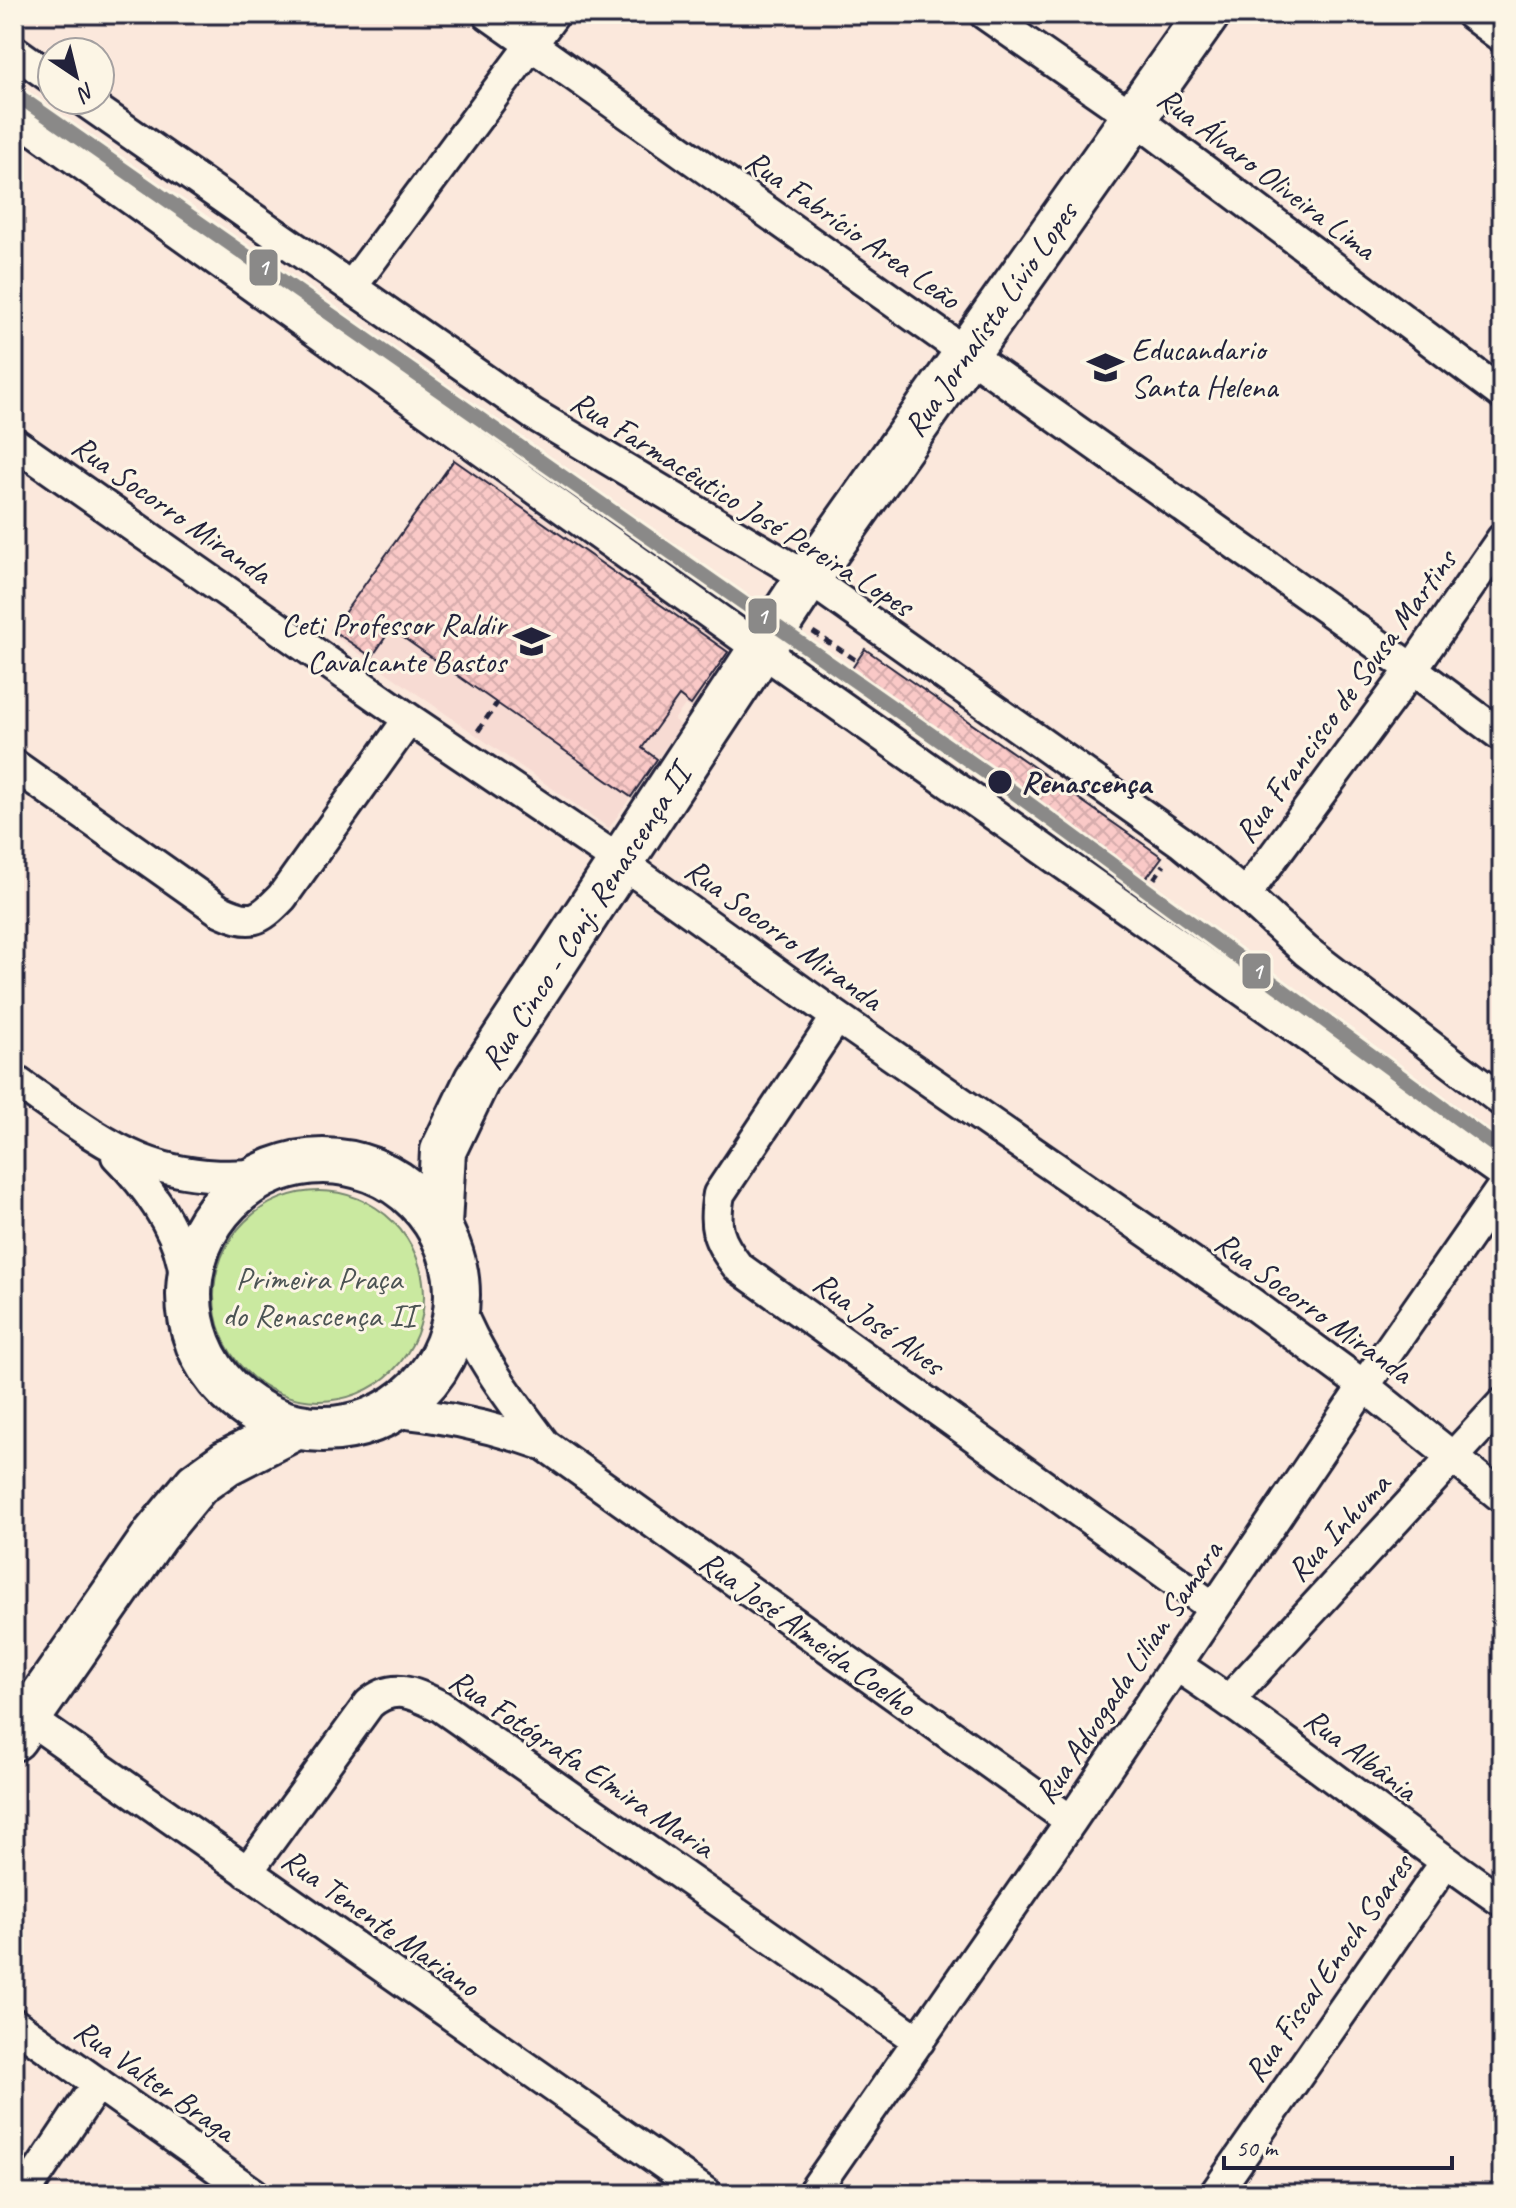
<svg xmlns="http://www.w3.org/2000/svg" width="1516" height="2208" font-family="Caveat,sans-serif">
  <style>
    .built { fill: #f7dbd3 }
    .green { fill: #cae9a0; stroke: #76866e; stroke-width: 2 }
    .building { fill: url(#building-cross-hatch); stroke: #22223b; stroke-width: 2 }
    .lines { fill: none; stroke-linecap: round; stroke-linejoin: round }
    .street-casing { stroke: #22223b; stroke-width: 36 }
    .secondary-casing { stroke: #22223b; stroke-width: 50 }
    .path { stroke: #22223b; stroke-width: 5; stroke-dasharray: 8 6; stroke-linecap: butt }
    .street { stroke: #fcf5e5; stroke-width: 30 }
    .secondary { stroke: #fcf5e5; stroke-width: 44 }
    .rail-1-casing { stroke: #fcf5e5; stroke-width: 20 }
    .rail-1 { stroke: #8a8988; stroke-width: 14 }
    .stop-dot { fill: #22223b; stroke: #fcf5e5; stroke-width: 3 }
    .labels { text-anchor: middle; stroke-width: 6; stroke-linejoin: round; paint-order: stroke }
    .street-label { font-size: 32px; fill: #22223b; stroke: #fcf5e5 }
    .poi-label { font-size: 32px; fill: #22223b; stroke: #fcf5e5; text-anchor: start }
    .stop-label { font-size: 32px; font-weight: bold; fill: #22223b; stroke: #fcf5e5; text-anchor: start }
    .park-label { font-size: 32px; fill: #4c5454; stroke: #fcf5e5 }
    .line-badge { stroke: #fcf5e5; stroke-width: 3 }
    .badge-label { font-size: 22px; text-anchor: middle; font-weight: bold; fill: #fff }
  </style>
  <defs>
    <pattern id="building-cross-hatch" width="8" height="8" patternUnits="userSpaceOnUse" patternTransform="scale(2)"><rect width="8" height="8" fill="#fac9c7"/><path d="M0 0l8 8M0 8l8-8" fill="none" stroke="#d6acac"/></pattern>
  </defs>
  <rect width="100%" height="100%" fill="#fbe8dc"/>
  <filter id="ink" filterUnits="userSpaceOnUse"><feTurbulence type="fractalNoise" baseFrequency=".0125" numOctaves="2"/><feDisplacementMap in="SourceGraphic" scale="16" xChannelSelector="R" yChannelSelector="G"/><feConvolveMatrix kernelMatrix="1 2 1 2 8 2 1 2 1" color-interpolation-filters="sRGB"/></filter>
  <g filter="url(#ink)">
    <path class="built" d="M456,457L733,650L692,709L685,705L674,720L681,725L609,828L330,633Z"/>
    <path class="green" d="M214 1296a105 105 0 1 1 210 0a105 105 0 1 1-210 0Z"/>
    <path class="building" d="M454,460L728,652L691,705L679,696L642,748L657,759L631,797L391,629L372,657L332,630Z
      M865,649L1162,857L1144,881L849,673Z"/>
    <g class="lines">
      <defs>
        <path id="street" d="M488,14L1412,669L1502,736
          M985,14L1133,117L1502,394
          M1471,14L1502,37
          M14,51L52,78
          M83,100L533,414L808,578L1181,842L1245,895L1306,951L1502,1101
          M14,115L761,650L1502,1173
          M352,286L554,14
          M14,443L409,719L621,862L837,1017L1251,1303L1364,1386L1502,1497
          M14,765L219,910C251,925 258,922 282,897L409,719
          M1245,895L1412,669L1502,539
          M837,1017L719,1194C713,1227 717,1240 738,1267L1214,1608
          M14,1080C102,1141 149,1186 263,1174
          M117,1156C145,1184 175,1224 183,1264C186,1281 187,1298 189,1315
          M456,1301C476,1355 511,1400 545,1445
          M390,1411C443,1416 494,1427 545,1445L1071,1821
          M1176,1665C1288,1739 1391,1825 1502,1901
          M1229,1700L1502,1404
          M14,1708L707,2194
          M247,1872L369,1704C394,1682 415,1694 440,1706L919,2041
          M14,2024L254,2194
          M24,2194L98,2083
          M812,2194L1071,1821L1364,1386L1502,1188
          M1215,2194L1446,1862"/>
        <path id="secondary" d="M189 1295a134 134 0 1 1 268 0a134 134 0 1 1-268 0Z
          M439,1225L443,1151L477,1080L808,578L1207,14
          M14,1738L155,1535L197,1484L226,1463L294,1428"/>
      </defs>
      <use href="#street" class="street-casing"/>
      <use href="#secondary" class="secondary-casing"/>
      <path class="path" d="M813,632L857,661
        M478,731L497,703
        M1146,890L1164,865"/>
      <use href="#street" class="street"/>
      <use href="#secondary" class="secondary"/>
      <defs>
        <path id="rail-1" d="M14,93L1005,786L1502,1151"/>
      </defs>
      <use href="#rail-1" class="rail-1-casing"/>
      <use href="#rail-1" class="rail-1"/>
    </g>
  </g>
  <defs>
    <symbol id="school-bare" viewBox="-9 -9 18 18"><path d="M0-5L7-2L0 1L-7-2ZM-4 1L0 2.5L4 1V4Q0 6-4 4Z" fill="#22223b" stroke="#fcf5e5" stroke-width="2.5" paint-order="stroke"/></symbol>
  </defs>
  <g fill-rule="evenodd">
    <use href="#school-bare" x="1080" y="342" width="51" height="51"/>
    <use href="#school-bare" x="506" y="616" width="51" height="51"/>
  </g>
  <circle class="stop-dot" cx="1000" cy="782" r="13"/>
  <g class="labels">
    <g class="street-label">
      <text transform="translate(1267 173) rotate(37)" y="11">Rua Álvaro Oliveira Lima</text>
      <text transform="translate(853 229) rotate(35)" y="11">Rua Fabrício Area Leão</text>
      <text transform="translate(990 319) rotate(-55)" y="11">Rua Jornalista Lívio Lopes</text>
      <text transform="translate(742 503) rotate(32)" y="11">Rua Farmacêutico José Pereira Lopes</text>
      <text transform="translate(172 509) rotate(35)" y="11">Rua Socorro Miranda</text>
      <text transform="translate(1345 696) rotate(-54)" y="11">Rua Francisco de Sousa Martins</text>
      <text transform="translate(585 917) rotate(-57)" y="11">Rua Cinco - Conj. Renascença II</text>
      <text transform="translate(784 934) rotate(36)" y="11">Rua Socorro Miranda</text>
      <text transform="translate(1314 1307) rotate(36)" y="11">Rua Socorro Miranda</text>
      <text transform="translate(879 1323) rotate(36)" y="11">Rua José Alves</text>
      <text transform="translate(1338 1527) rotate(-47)" y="11">Rua Inhuma</text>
      <text transform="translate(808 1633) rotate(36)" y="11">Rua José Almeida Coelho</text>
      <text transform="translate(1128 1672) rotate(-56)" y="11">Rua Advogada Lilian Samara</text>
      <text transform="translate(1361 1754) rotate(37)" y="11">Rua Albânia</text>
      <text transform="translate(582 1763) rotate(34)" y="11">Rua Fotógrafa Elmira Maria</text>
      <text transform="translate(381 1922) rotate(35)" y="11">Rua Tenente Mariano</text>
      <text transform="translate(1328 1968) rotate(-55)" y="11">Rua Fiscal Enoch Soares</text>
      <text transform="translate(155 2080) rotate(35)" y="11">Rua Valter Braga</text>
    </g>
    <g class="poi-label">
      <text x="1131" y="360">Educandario<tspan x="1131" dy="37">Santa Helena</tspan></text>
      <text x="506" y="635" text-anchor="end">Ceti Professor Raldir<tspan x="506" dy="37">Cavalcante Bastos</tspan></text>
    </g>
    <g class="stop-label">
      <text x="1021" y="793">Renascença</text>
    </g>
    <g class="park-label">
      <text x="319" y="1289">Primeira Praça<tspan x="319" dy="37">do Renascença II</tspan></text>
    </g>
  </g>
  <g class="line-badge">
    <rect x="248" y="248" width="31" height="39" rx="8" fill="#8a8988"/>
    <rect x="747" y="597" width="31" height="38" rx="8" fill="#8a8988"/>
    <rect x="1241" y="952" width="31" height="38" rx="8" fill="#8a8988"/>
  </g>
  <g class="badge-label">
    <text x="263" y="275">1</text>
    <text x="762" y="624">1</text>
    <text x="1257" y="979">1</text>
  </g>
  <rect width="1516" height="2208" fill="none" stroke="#fcf5e5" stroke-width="48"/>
  <rect x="24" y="24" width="1468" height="2160" fill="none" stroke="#22223b" stroke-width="3" filter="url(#ink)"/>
  <g transform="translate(76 76) rotate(145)"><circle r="38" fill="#fcf5e5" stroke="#a5a1a1" stroke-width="2"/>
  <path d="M0-6L14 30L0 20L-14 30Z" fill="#22223b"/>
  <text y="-12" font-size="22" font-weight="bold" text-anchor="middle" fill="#22223b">N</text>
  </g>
  <path d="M1224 2156v12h228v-12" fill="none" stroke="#22223b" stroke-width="4"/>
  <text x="1236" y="2156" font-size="24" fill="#22223b" stroke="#fcf5e5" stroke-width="6" paint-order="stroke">50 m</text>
</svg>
